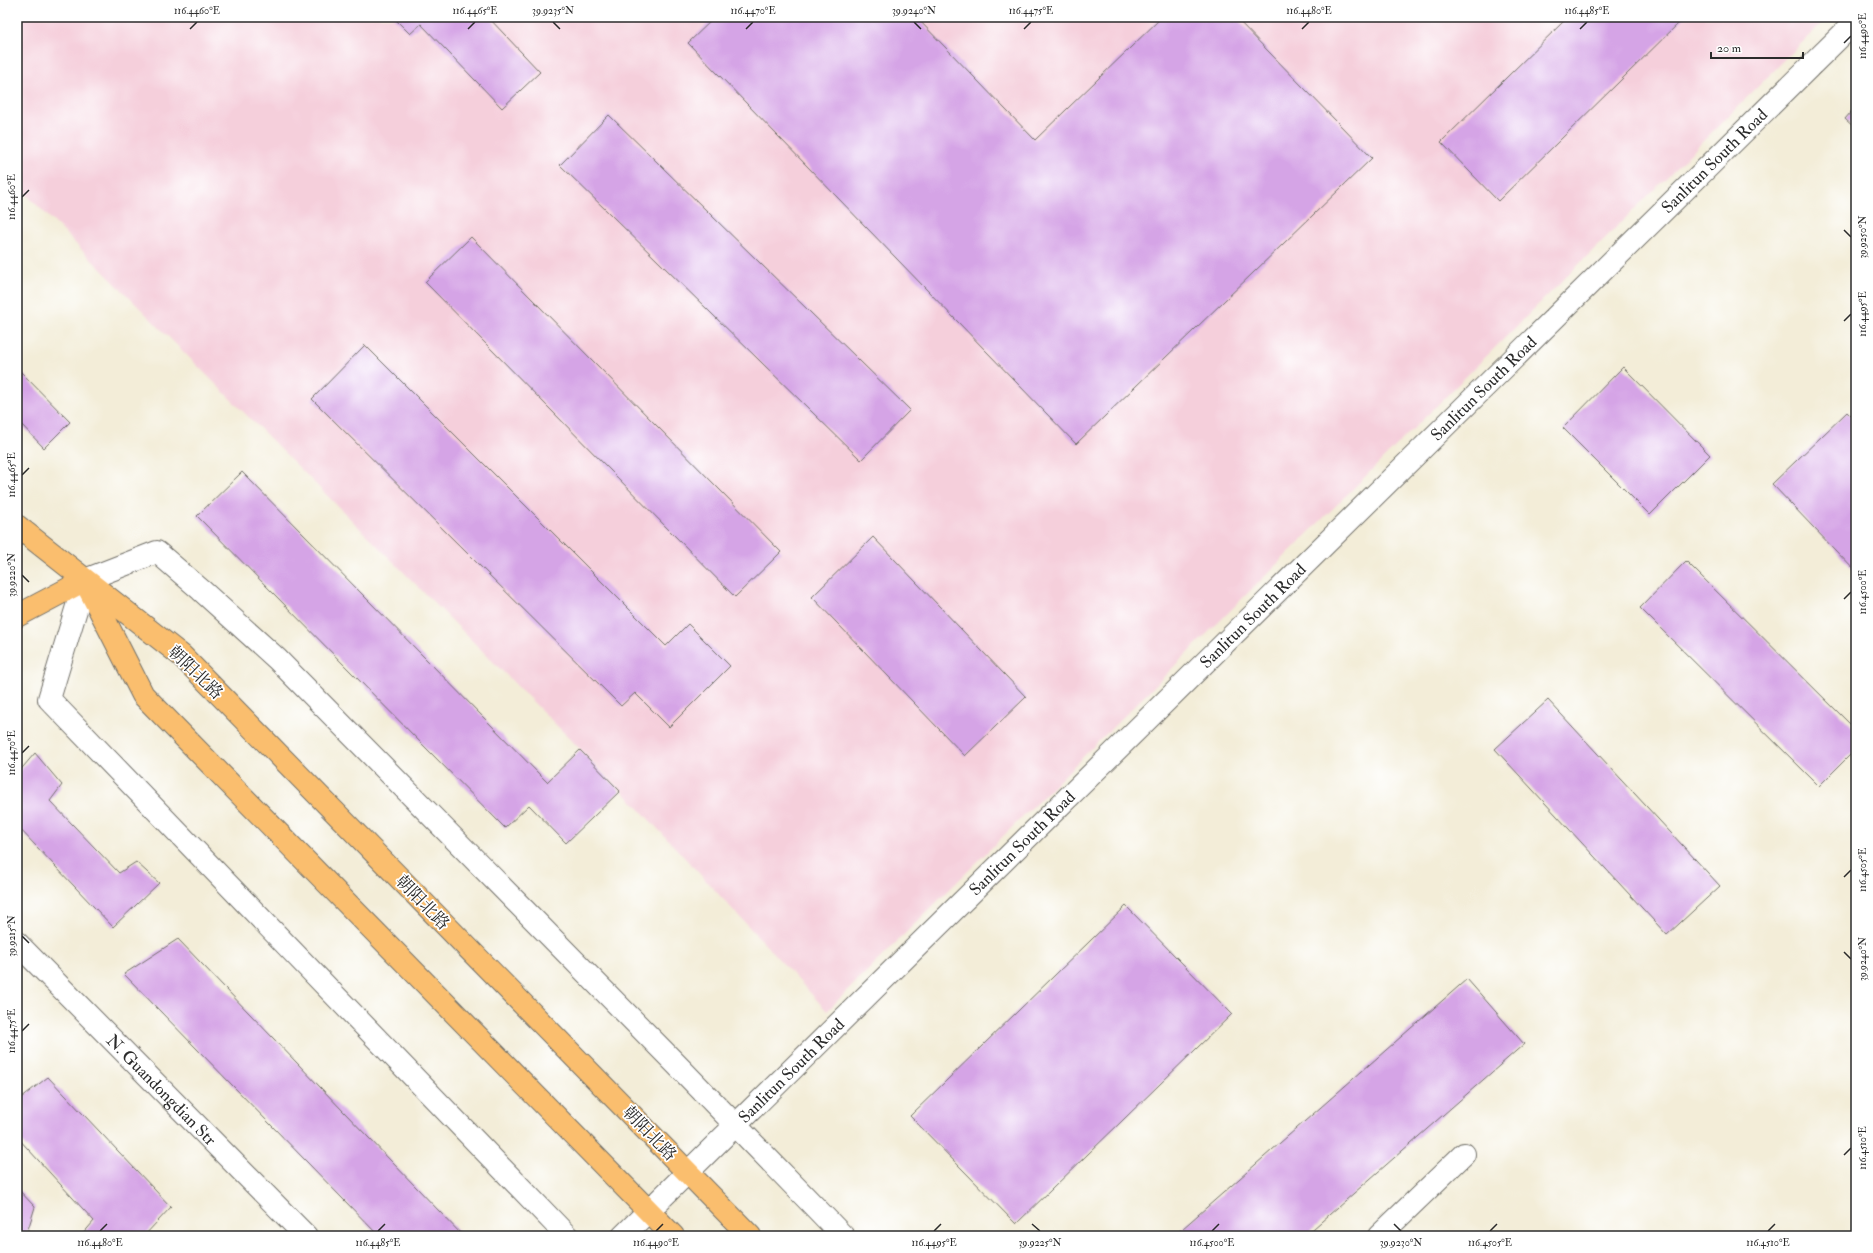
<svg xmlns="http://www.w3.org/2000/svg" width="1873" height="1253" font-family="'IM FELL Double Pica','Noto Serif SC',serif">
  <style>
    .built { fill: #f5cfdb }
    .building { fill: #d5a4e6 }
    .lines { fill: none; stroke-linecap: round; stroke-linejoin: round }
    .minor-casing { stroke: #716f68; stroke-width: 24 }
    .major-casing { stroke: #716f68; stroke-width: 24 }
    .minor { stroke: #fff; stroke-width: 22 }
    .major { stroke: #fabe6e; stroke-width: 22 }
    .ticks { fill: none; stroke: #2b2b2b; stroke-width: 1.5 }
    .labels { text-anchor: middle; stroke-width: 3.5; stroke-linejoin: round; paint-order: stroke }
    .street-label { font-size: 17px; fill: #2b2b2b; stroke: #fff }
    .neatline { fill: none; stroke: #2b2b2b; stroke-width: 1.5 }
    .ticks-label { font-size: 10px; text-anchor: middle; fill: #2b2b2b }
  </style>
  <rect width="100%" height="100%" fill="#fff"/>
  <filter id="ink" filterUnits="userSpaceOnUse"><feTurbulence type="fractalNoise" baseFrequency=".025" numOctaves="2"/><feDisplacementMap in="SourceGraphic" scale="8" xChannelSelector="R" yChannelSelector="G"/><feConvolveMatrix kernelMatrix="1 2 1 2 8 2 1 2 1" color-interpolation-filters="sRGB"/></filter>
  <filter id="wash" filterUnits="userSpaceOnUse"><feTurbulence type="fractalNoise" baseFrequency=".012" numOctaves="4" result="noise"/><feDisplacementMap in="SourceGraphic" scale="16" xChannelSelector="R" yChannelSelector="G"/><feGaussianBlur stdDeviation="0.9" result="paint"/><feColorMatrix in="noise" values="0 0 0 0 0 0 0 0 0 0 0 0 0 0 0 0 0 1.4 0 .05"/><feComposite in="paint" operator="in"/></filter>
  <g filter="url(#wash)">
    <rect width="100%" height="100%" fill="#f3edd8"/>
    <path class="built" d="M17,17H1828L827,1011L632,801L17,185Z"/>
    <g id="blocks">
      <path class="building" d="M393,17H488L540,72L502,108L421,24L410,34Z
        M715,17H916L1035,140L1162,17H1235L1372,158L1076,444L688,43Z
        M1568,17H1685L1498,201L1441,142Z
        M1856,106V129L1845,119Z
        M609,115L910,410L861,460L560,165Z
        M471,237L781,552L735,597L425,282Z
        M365,345L666,646L688,624L730,666L669,727L635,693L621,706L312,399Z
        M1623,367L1710,455L1650,515L1563,428Z
        M17,368L70,422L44,448L17,420Z
        M1847,412L1856,421V572L1772,484Z
        M242,472L547,782L580,750L620,791L566,843L529,805L505,828L197,516Z
        M873,537L1026,697L965,756L812,597Z
        M1686,561L1856,730V749L1819,786L1640,608Z
        M1548,700L1720,886L1667,935L1495,749Z
        M35,753L62,785L50,801L119,873L136,862L159,883L113,927L17,826V774Z
        M1126,906L1232,1014L1016,1224L910,1116Z
        M178,939L463,1236H379L124,974Z
        M1467,979L1524,1044L1305,1236H1174Z
        M48,1077L171,1207L144,1236H81L94,1221L17,1137V1101Z
        M17,1188L35,1207L26,1236H17Z"/>
    </g>
  </g>
  <g filter="url(#ink)">
    <use href="#blocks" fill-opacity="0" stroke="#716f68" stroke-width="1"/>
    <g class="lines">
      <defs>
        <g id="minor">
          <path id="s1" d="M17,943L306,1236"/>
          <path d="M567,1236L49,699L85,580L157,552L201,590L277,659L681,1069L843,1236"/>
          <path id="s2" d="M623,1236L1856,21"/>
          <path d="M1379,1236L1464,1154"/>
        </g>
        <path id="major" d="M17,526L182,656L750,1236
          M88,587L143,695L673,1236
          M17,616L85,580"/>
      </defs>
      <use href="#minor" class="minor-casing"/>
      <use href="#major" class="major-casing"/>
      <use href="#minor" class="minor"/>
      <use href="#major" class="major"/>
    </g>
  </g>
  <path class="ticks" d="M553,22L560,29M914,22L921,29M190,29L197,22M468,29L475,22M746,29L753,22M1024,29L1031,22M1302,29L1309,22M1580,29L1587,22M1844,43L1851,36M22,197L29,190M1844,230L1851,237M1844,321L1851,314M22,475L29,468M22,575L29,582M1844,599L1851,592M22,753L29,746M1844,877L1851,870M22,936L29,943M1844,952L1851,959M22,1031L29,1024M1844,1155L1851,1148M1032,1224L1040,1231M1394,1224L1401,1231M100,1231L107,1224M378,1231L385,1224M656,1231L663,1224M934,1231L941,1224M1212,1231L1219,1224M1490,1231L1497,1224M1768,1231L1775,1224"/>
  <g class="labels">
    <g class="street-label">
      <text dy="6" stroke="none"><textPath href="#s2" startOffset="1532">Sanlitun South Road</textPath></text>
      <text dy="6" stroke="none"><textPath href="#s2" startOffset="1208">Sanlitun South Road</textPath></text>
      <text dy="6" stroke="none"><textPath href="#s2" startOffset="884">Sanlitun South Road</textPath></text>
      <text transform="translate(196 672) rotate(44)" y="6">朝阳北路</text>
      <text dy="6" stroke="none"><textPath href="#s2" startOffset="560">Sanlitun South Road</textPath></text>
      <text transform="translate(423 902) rotate(46)" y="6">朝阳北路</text>
      <text dy="6" stroke="none"><textPath href="#s2" startOffset="236">Sanlitun South Road</textPath></text>
      <text dy="6" stroke="none"><textPath href="#s1" startOffset="206">N. Guandongdian Str</textPath></text>
      <text transform="translate(650 1133) rotate(46)" y="6">朝阳北路</text>
    </g>
  </g>
  <rect width="1873" height="1253" fill="none" stroke="#fff" stroke-width="44"/>
  <path d="M1711 52v6h92v-6" fill="none" stroke="#2b2b2b" stroke-width="2"/>
  <text x="1717" y="52" font-size="12" fill="#2b2b2b" stroke="#ffffff" stroke-width="3" paint-order="stroke">20 m</text>
  <rect x="22" y="22" width="1829" height="1209" class="neatline"/>
  <g class="ticks-label">
    <text x="197" y="14">116.4460°E</text>
    <text x="475" y="14">116.4465°E</text>
    <text x="553" y="14">39.9235°N</text>
    <text x="753" y="14">116.4470°E</text>
    <text x="914" y="14">39.9240°N</text>
    <text x="1031" y="14">116.4475°E</text>
    <text x="1309" y="14">116.4480°E</text>
    <text x="1587" y="14">116.4485°E</text>
    <text transform="translate(1862 36) rotate(-90)" y="4">116.4490°E</text>
    <text transform="translate(11 197) rotate(-90)" y="4">116.4460°E</text>
    <text transform="translate(1862 237) rotate(-90)" y="4">39.9250°N</text>
    <text transform="translate(1862 314) rotate(-90)" y="4">116.4495°E</text>
    <text transform="translate(11 475) rotate(-90)" y="4">116.4465°E</text>
    <text transform="translate(11 575) rotate(-90)" y="4">39.9220°N</text>
    <text transform="translate(1862 592) rotate(-90)" y="4">116.4500°E</text>
    <text transform="translate(11 753) rotate(-90)" y="4">116.4470°E</text>
    <text transform="translate(1862 870) rotate(-90)" y="4">116.4505°E</text>
    <text transform="translate(11 936) rotate(-90)" y="4">39.9215°N</text>
    <text transform="translate(1862 959) rotate(-90)" y="4">39.9240°N</text>
    <text transform="translate(11 1031) rotate(-90)" y="4">116.4475°E</text>
    <text transform="translate(1862 1148) rotate(-90)" y="4">116.4510°E</text>
    <text x="100" y="1246">116.4480°E</text>
    <text x="378" y="1246">116.4485°E</text>
    <text x="656" y="1246">116.4490°E</text>
    <text x="934" y="1246">116.4495°E</text>
    <text x="1040" y="1246">39.9225°N</text>
    <text x="1212" y="1246">116.4500°E</text>
    <text x="1401" y="1246">39.9230°N</text>
    <text x="1490" y="1246">116.4505°E</text>
    <text x="1768" y="1246">116.4510°E</text>
  </g>
</svg>
